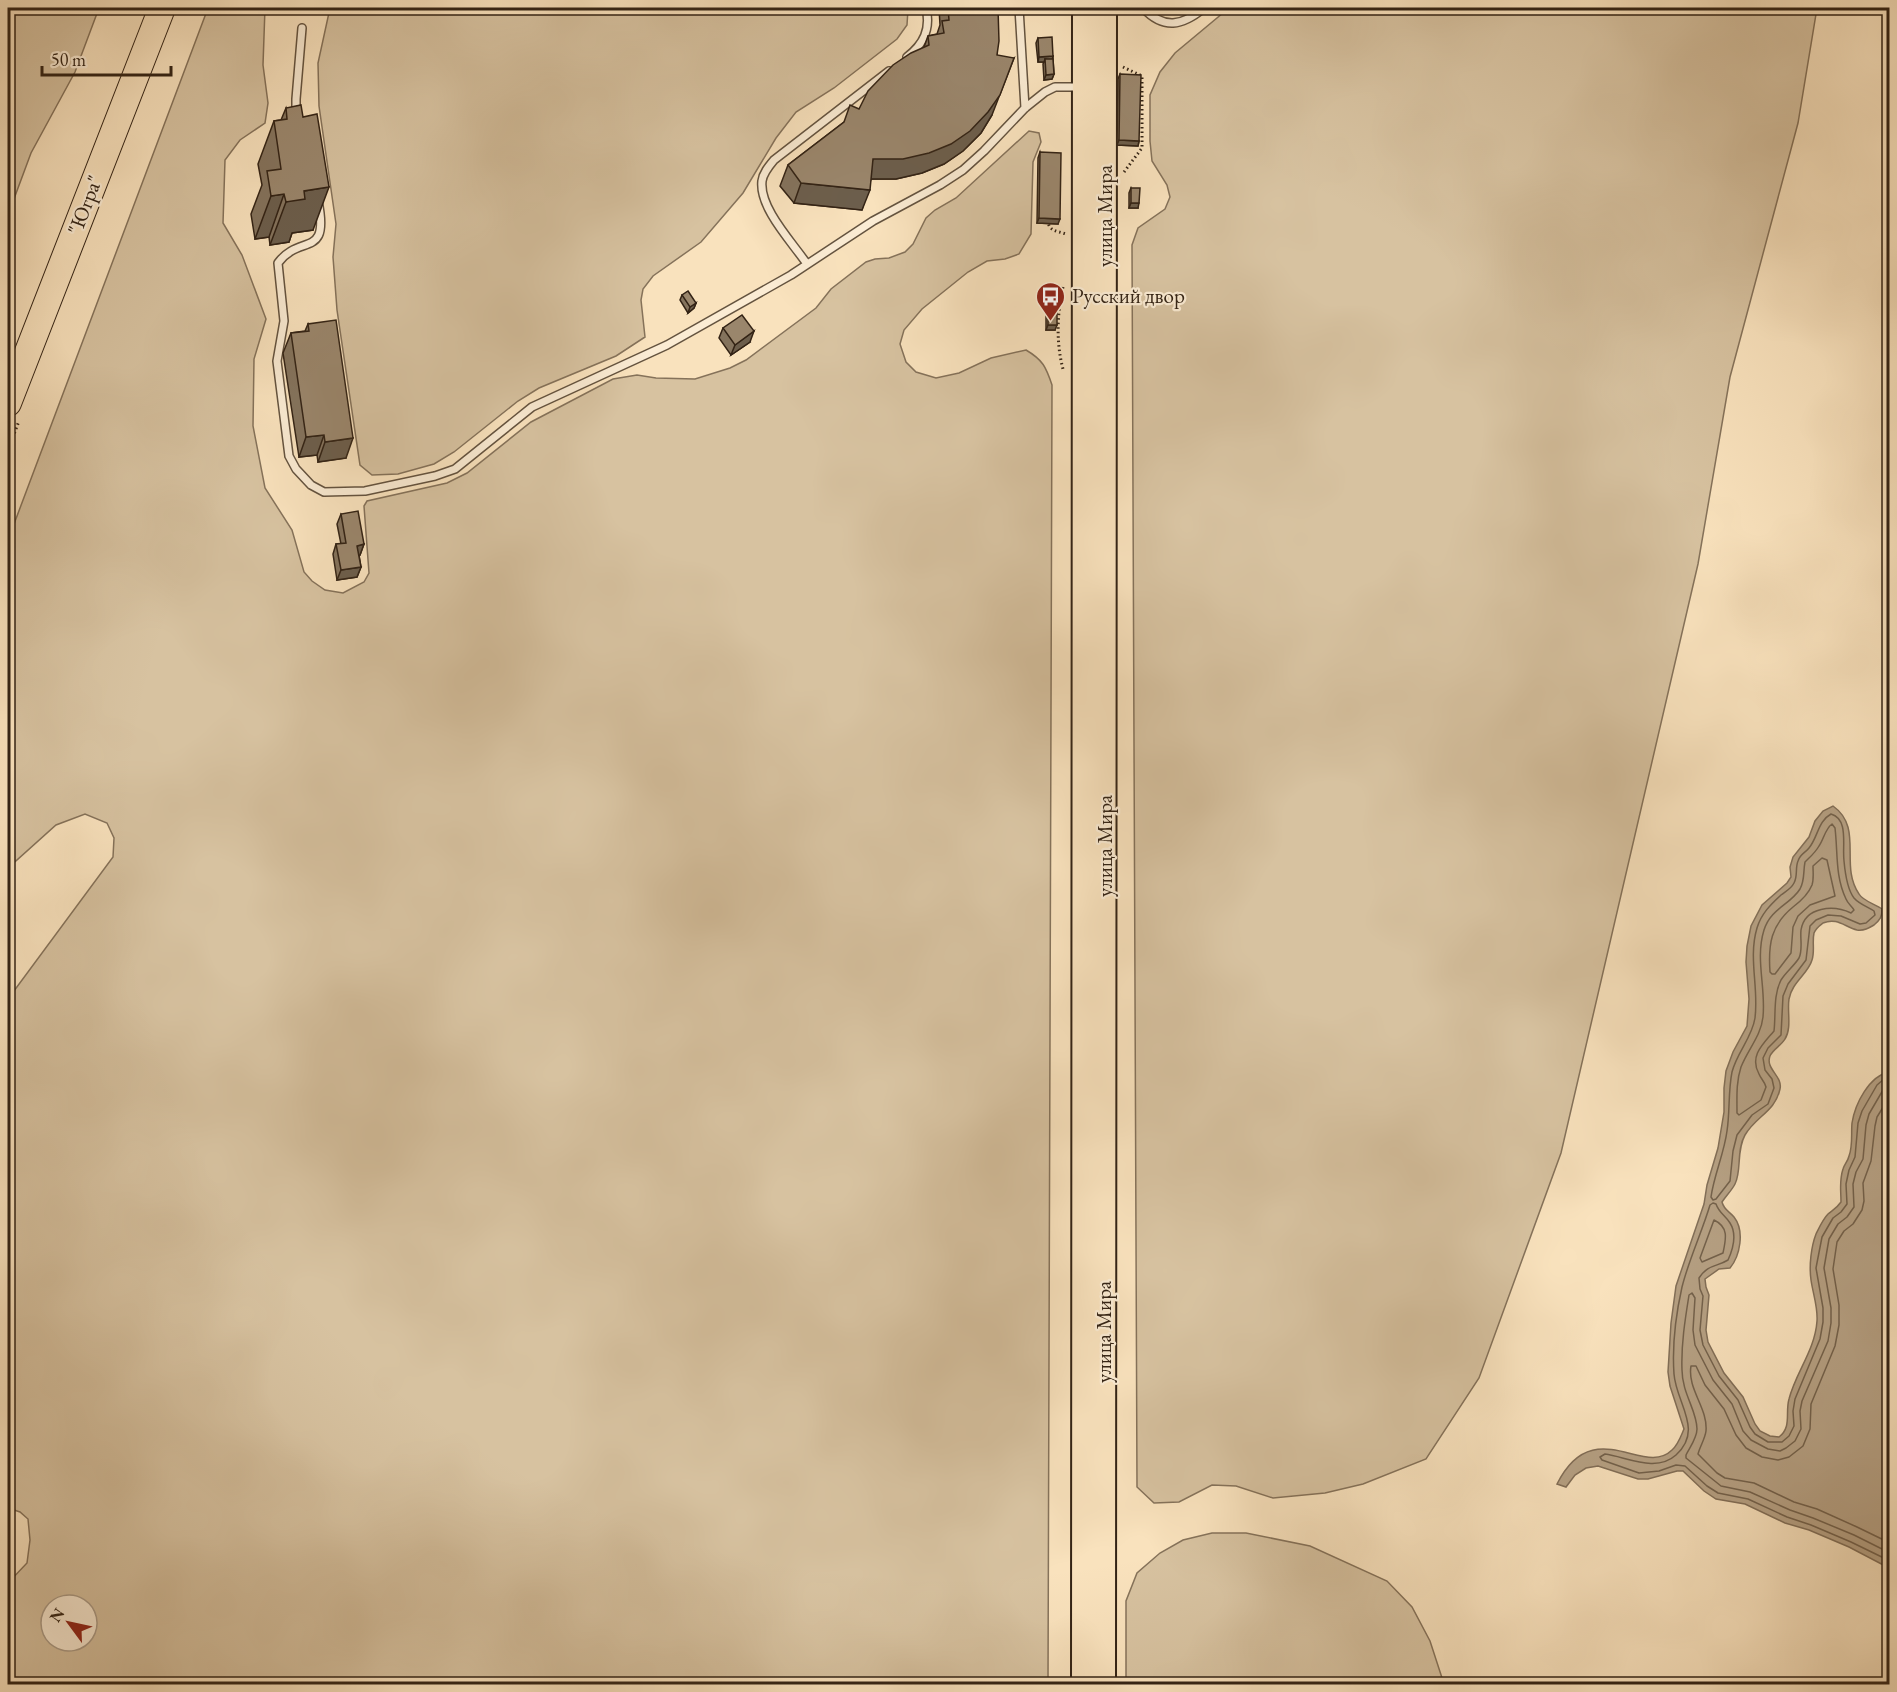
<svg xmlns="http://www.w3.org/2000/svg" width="1897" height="1692" font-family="'EB Garamond',serif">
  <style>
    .green { fill: #d7c2a0; stroke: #85725a; stroke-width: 1.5; fill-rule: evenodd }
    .water { fill: #b6a184; stroke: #826f58; stroke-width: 1.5 }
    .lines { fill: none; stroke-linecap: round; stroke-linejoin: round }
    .shore { stroke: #74624c; stroke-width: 1.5 }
    .lane-casing { stroke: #64533f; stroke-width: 10 }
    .primary-casing { stroke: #332315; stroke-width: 26 }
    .highway-casing { stroke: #332315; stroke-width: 28 }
    .path { stroke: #332315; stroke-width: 3; stroke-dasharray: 1.5 3; stroke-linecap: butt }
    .lane { stroke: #fbecd4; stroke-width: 7 }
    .primary { stroke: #f9e2bd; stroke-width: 22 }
    .highway { stroke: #f9e2bd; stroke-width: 26 }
    .wall { fill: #84735d; stroke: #332315; stroke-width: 1.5 }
    .shaded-wall { fill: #6c5e4c; stroke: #332315; stroke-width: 1.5 }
    .building { fill: #9a866c; stroke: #332315; stroke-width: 1.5 }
    .labels { text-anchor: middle; stroke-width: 4.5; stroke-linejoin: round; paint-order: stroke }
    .street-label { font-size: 21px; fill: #332315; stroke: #fbecd4 }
    .poi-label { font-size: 21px; fill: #332315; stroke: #fbecd4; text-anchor: start }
  </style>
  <rect width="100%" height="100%" fill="#f9e2bd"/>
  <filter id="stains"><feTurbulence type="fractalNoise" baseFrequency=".00333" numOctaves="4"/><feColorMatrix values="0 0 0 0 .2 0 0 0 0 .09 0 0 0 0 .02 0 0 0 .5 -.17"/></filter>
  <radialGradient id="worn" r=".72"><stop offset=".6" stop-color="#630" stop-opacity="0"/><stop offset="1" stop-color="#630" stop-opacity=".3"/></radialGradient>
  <path class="green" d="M8,8H99L75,72L31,153L8,215Z
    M208,8H265L263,65L268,103L265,123L240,140L225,160L223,223L242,255L266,319L254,359L253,426L265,488L292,530L304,572L312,581L325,590L343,593L364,582L369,573L364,506L367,501L447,483L467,473L531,422L613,379L637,375L656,378L695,379L730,368L746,360L816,308L831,289L866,262L875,259L889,258L905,252L913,244L926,218L935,210L956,198L1029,131L1039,133L1041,142L1033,162L1031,234L1019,254L1005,259L987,261L968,272L922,309L904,330L900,344L906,362L916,372L936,378L959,373L991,358L1026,350C1043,360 1046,367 1052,385L1048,1684H8V1583L27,1563L30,1540L28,1519L20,1512L8,1508V999L113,857L114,838L107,823L85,814L56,825L8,868V540ZM51,1605H87V1641H51Z
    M330,8H907L908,9L907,25L897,39L834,88L796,112L776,138L743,193L701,242L653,276L643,289L641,300L645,337L616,356L539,388L518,401L454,452L434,464L398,474L372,475L360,465L337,310L333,257L336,224L319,106L318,63Z
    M1229,8H1817L1798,123L1730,377L1698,564L1561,1153L1479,1378L1426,1459L1363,1484L1325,1493L1273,1498L1236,1486L1212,1485L1179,1502L1154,1503L1137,1487L1132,245L1138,228L1165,209L1170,197L1167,185L1152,161L1150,141V95L1160,72L1175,53Z
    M1212,1533H1246L1310,1546L1387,1581L1412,1607L1430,1641L1444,1684H1126V1601L1137,1573L1160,1553L1183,1540Z"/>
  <path class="water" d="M1833,806C1864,828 1839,865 1859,894C1863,901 1875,904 1882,909C1882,917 1880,920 1874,925C1869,928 1864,931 1857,930C1845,927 1837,917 1823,923C1819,926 1816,928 1814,933C1812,942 1815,951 1812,960C1808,974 1792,982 1789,999C1787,1011 1792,1028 1785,1039C1781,1046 1773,1049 1770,1056C1765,1069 1783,1076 1780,1089C1775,1112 1756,1116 1745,1135C1736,1151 1742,1170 1735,1184C1732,1190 1726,1196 1722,1202C1724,1210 1729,1211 1734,1217C1745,1231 1740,1256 1730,1268L1719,1269L1705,1279L1706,1287L1709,1295L1706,1330L1708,1342L1724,1373L1743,1397L1755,1424L1760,1431L1770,1436L1779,1437C1792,1427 1785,1413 1789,1399C1796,1372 1815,1350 1817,1321C1818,1307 1813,1294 1811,1280C1809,1266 1811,1247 1816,1234C1819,1228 1823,1219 1828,1214C1833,1210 1837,1208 1841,1202C1841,1190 1839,1181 1843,1169C1844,1165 1848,1161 1849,1156C1853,1146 1851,1134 1852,1123C1855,1104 1869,1076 1889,1072V1568L1849,1547L1809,1530L1785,1523L1745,1504L1716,1499L1704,1491L1683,1471H1677L1648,1479H1638L1598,1466L1586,1468L1575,1475L1566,1487L1557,1484C1593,1412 1644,1478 1672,1450C1678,1445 1681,1436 1684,1429L1670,1386L1668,1372L1671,1323L1676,1286L1704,1204L1707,1185L1718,1148L1724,1112V1088L1726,1071L1733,1052L1747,1026L1749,999L1746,962L1747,946L1751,926L1762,905L1787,883L1791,877L1790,867L1793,857L1809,837L1815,821L1823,811Z"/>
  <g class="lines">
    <path class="shore" d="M1831,814C1849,819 1842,846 1844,861C1845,872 1847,889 1854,898C1859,904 1868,907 1874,911L1875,915L1866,923L1860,924L1841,916L1828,915L1816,920L1810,926L1806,960L1788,984L1783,996L1781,1035L1768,1048L1763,1058L1765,1070L1772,1079L1774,1088L1768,1104L1752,1115L1737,1135L1733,1151L1730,1181L1716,1199L1713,1200L1711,1197C1714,1175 1724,1154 1727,1131C1730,1112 1728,1092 1732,1072C1737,1052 1752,1038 1755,1018C1759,988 1748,958 1757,928C1761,914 1771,904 1781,895C1786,891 1791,889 1794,883C1798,876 1795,868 1798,861C1800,854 1805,853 1809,848C1818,837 1818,821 1831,814Z
      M1832,824L1835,828C1838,853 1835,876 1846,899C1848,904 1852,906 1854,910L1851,913C1834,905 1805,906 1801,930C1800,939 1803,950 1799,958C1794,966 1786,972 1781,980C1773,996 1776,1014 1774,1031C1763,1044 1749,1056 1759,1074C1761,1079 1765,1082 1766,1087L1761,1100L1739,1115L1737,1113C1737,1097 1736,1082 1741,1067C1748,1049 1761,1036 1763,1017C1766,987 1755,959 1764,930C1771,908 1790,905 1800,889C1805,880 1803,872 1805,862C1810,857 1815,853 1819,846C1824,839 1825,829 1832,824Z
      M1822,858L1827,860L1835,896L1810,905L1798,916L1793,927L1791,953L1775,974H1772L1770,972C1768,944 1771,925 1793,907C1801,901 1808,895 1812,885C1814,879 1813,873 1813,866Z
      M1890,1078L1884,1079L1877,1085L1862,1111L1858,1123L1855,1157L1849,1170L1846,1184L1847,1204L1841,1212L1833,1218L1822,1237L1816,1268L1823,1308V1322L1820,1339L1795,1399L1793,1411L1794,1426L1789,1436L1782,1442H1768L1755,1434L1750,1427L1738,1400L1719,1376L1703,1345L1700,1330L1703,1296L1700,1289L1699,1278C1708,1264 1717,1267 1728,1260C1733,1249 1737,1234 1730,1223C1725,1215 1719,1213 1716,1204L1713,1203L1710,1205C1702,1232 1689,1259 1682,1287C1676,1314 1672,1346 1674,1374C1676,1403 1704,1430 1676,1455C1656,1473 1627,1457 1605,1454L1600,1457L1602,1460L1639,1473L1659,1471L1676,1465L1685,1466L1707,1486L1718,1493L1748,1499L1787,1517L1811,1525L1851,1542L1890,1561
      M1890,1085L1883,1090L1869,1114L1866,1125L1863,1159L1856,1172L1853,1184L1854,1207L1847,1217L1838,1224L1829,1239L1824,1268L1831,1308V1323L1828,1341L1802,1401L1800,1411L1801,1429L1795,1441L1786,1448L1780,1451L1768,1449L1751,1440L1743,1431L1732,1404L1713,1380L1695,1345L1693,1330L1695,1298L1692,1293L1689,1295C1685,1320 1681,1345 1682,1370C1682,1393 1697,1411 1697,1429C1697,1438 1690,1447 1686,1455V1458L1721,1486L1750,1492L1790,1510L1813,1518L1854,1535L1890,1553
      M1890,1096L1877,1117L1875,1126L1871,1161L1863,1183L1864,1201L1862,1210L1853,1224L1844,1231L1837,1242L1833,1269L1839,1305V1325L1835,1346L1811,1404L1810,1429L1803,1446L1789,1457L1778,1460L1762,1457L1746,1448L1736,1435L1724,1409L1705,1385L1696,1366H1691C1687,1389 1708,1408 1706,1431C1705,1439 1700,1446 1698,1454L1717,1473L1725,1478L1754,1483L1794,1502L1817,1509L1857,1527L1890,1543
      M1714,1220C1729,1227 1726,1239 1723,1253L1702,1262L1700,1258Z"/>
    <defs>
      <path id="lane" d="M1019,8L1025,108
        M1143,8C1164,30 1182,26 1204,8
        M907,57C924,44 931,29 926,8
        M296,115V99L302,28
        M318,201C330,260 300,233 278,263L284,321L277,361L289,456L296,469L311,485L324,492L365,491L435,476L455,469L532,407L667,345L791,275L873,221L940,185L963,170L984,151L1025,108L1045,92L1055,87H1082
        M807,264C792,242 759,208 762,181C763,173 769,166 774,160L889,71"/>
      <path id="primary" d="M1083,1684L1084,8
        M1104,1684L1105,8"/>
      <path id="highway" d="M8,403L162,8"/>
    </defs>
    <use href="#lane" class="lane-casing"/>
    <use href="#primary" class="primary-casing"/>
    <use href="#highway" class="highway-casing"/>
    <path class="path" d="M1123,67L1142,76V148L1124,172
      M1048,220C1048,231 1057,231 1066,234
      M1063,287C1057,314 1056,343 1063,369
      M8,450L19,421"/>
    <use href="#lane" class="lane"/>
    <use href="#primary" class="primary"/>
    <use href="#highway" class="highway"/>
  </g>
  <path class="wall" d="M277,8H319L317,14Z
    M939,8H998L997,55L992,115L981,133L963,151L944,164L922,173L896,179H871L862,210L794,203L780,186L788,165L844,122L859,109L924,47L928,36L937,34L940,25Z
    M1038,38L1053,56V59L1054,74L1052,79L1044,80L1043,64L1044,62H1038L1036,43Z
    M1120,74L1139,141L1138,146L1117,145L1118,79Z
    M286,108L313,230L292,233L289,242L270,245L269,237L255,239L251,214L262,185L258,164L274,121L281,120Z
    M1040,152L1058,224L1037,223L1038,158Z
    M1131,188L1138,208H1129V193Z
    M682,295L696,303L694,308L688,313L680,300Z
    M1048,309L1055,330H1046V314Z
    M308,324L346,458L318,462L317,455L299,457L283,353L291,333L305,331Z
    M723,328L750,342L731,355L719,338Z
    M341,514L364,544L360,555H359L361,567L357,577L337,580L333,554L336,544H341L337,524Z"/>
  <path class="shaded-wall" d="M1053,56L1052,61L1045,59L1044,62H1038L1039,57Z
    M1014,58L992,115L981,133L963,151L944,164L922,173L896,179H866L873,159Z
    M1054,74L1052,79L1044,80L1046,75Z
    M1119,140L1139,141L1138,146L1117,145Z
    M801,183L870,190L862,210L794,203Z
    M329,187L313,230L292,233L289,242L270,245L286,202L304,191Z
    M284,194L269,237L255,239L271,196Z
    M1131,203H1139L1138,208H1129Z
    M1039,218L1060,219L1058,224L1037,223Z
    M696,303L694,308L688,313L690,307Z
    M1048,325H1057L1055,330H1046Z
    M754,331L750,342L731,355L735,345Z
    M324,435L317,455L299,457L306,437Z
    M353,438L346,458L318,462L325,442Z
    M364,544L360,555L353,556L357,546Z
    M361,567L357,577L337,580L341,570Z"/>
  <path class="building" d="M948,8H998L999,41L997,55L1014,58L1000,95L988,112L970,131L951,144L929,153L903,159H873L870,190L801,183L788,165L844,122L850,105L859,109L868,91L893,65L911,53L929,45L928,36L944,33L942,21L949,20Z
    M1052,37L1053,56L1039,57L1038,38Z
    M1045,59H1053L1054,74L1046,75Z
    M1120,74L1141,75L1139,141L1119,140Z
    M301,105L303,117L317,114L329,187L304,191L305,199L286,202L284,194L271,196L267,171L281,169L274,121L287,119L286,108Z
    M1040,152L1061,153L1060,219L1039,218Z
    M1131,188H1140L1139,203H1131Z
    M688,291L696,303L690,307L682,295Z
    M1048,309H1057V325H1048Z
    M742,315L754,331L735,345L723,328Z
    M336,320L353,438L325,442L324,435L306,437L291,333L309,331L308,324Z
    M358,511L364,544L357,546L361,567L341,570L336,544L346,543L341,514Z"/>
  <defs>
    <symbol id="bus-pin" viewBox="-11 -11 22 30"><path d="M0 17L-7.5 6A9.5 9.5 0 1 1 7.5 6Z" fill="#8f2418" stroke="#fbecd4"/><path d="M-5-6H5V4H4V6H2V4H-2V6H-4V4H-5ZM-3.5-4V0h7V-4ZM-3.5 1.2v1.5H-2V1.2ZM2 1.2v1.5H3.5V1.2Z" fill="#fff"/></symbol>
  </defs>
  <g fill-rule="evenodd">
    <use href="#bus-pin" x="1034" y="280" width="33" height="45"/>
  </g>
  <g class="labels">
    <g class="street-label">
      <text transform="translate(85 205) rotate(-69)" y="7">"Югра"</text>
      <text transform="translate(1105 216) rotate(-90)" y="7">улица Мира</text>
      <text transform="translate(1105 846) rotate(-90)" y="7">улица Мира</text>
      <text transform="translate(1104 1332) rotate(-90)" y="7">улица Мира</text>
    </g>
    <g class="poi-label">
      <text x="1072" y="303">Русский двор</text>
    </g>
  </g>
  <rect width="1897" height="1692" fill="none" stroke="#f9e2bd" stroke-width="30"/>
  <rect x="9" y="9" width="1879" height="1674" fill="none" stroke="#332315" stroke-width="3"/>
  <rect x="15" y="15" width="1867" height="1662" fill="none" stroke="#332315" stroke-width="1.5"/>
  <g transform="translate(69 1623) rotate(303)"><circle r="28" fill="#fbecd4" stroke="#ab9c88" stroke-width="1.5"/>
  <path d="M0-4.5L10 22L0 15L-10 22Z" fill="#8f2418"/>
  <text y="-9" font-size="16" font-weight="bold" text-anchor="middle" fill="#332315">N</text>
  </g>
  <path d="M42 66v9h129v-9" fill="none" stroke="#332315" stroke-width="3"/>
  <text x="51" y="66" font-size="18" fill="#332315" stroke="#fbecd4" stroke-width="4.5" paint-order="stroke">50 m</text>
  <rect width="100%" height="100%" filter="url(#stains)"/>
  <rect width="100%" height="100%" fill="url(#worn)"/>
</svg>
